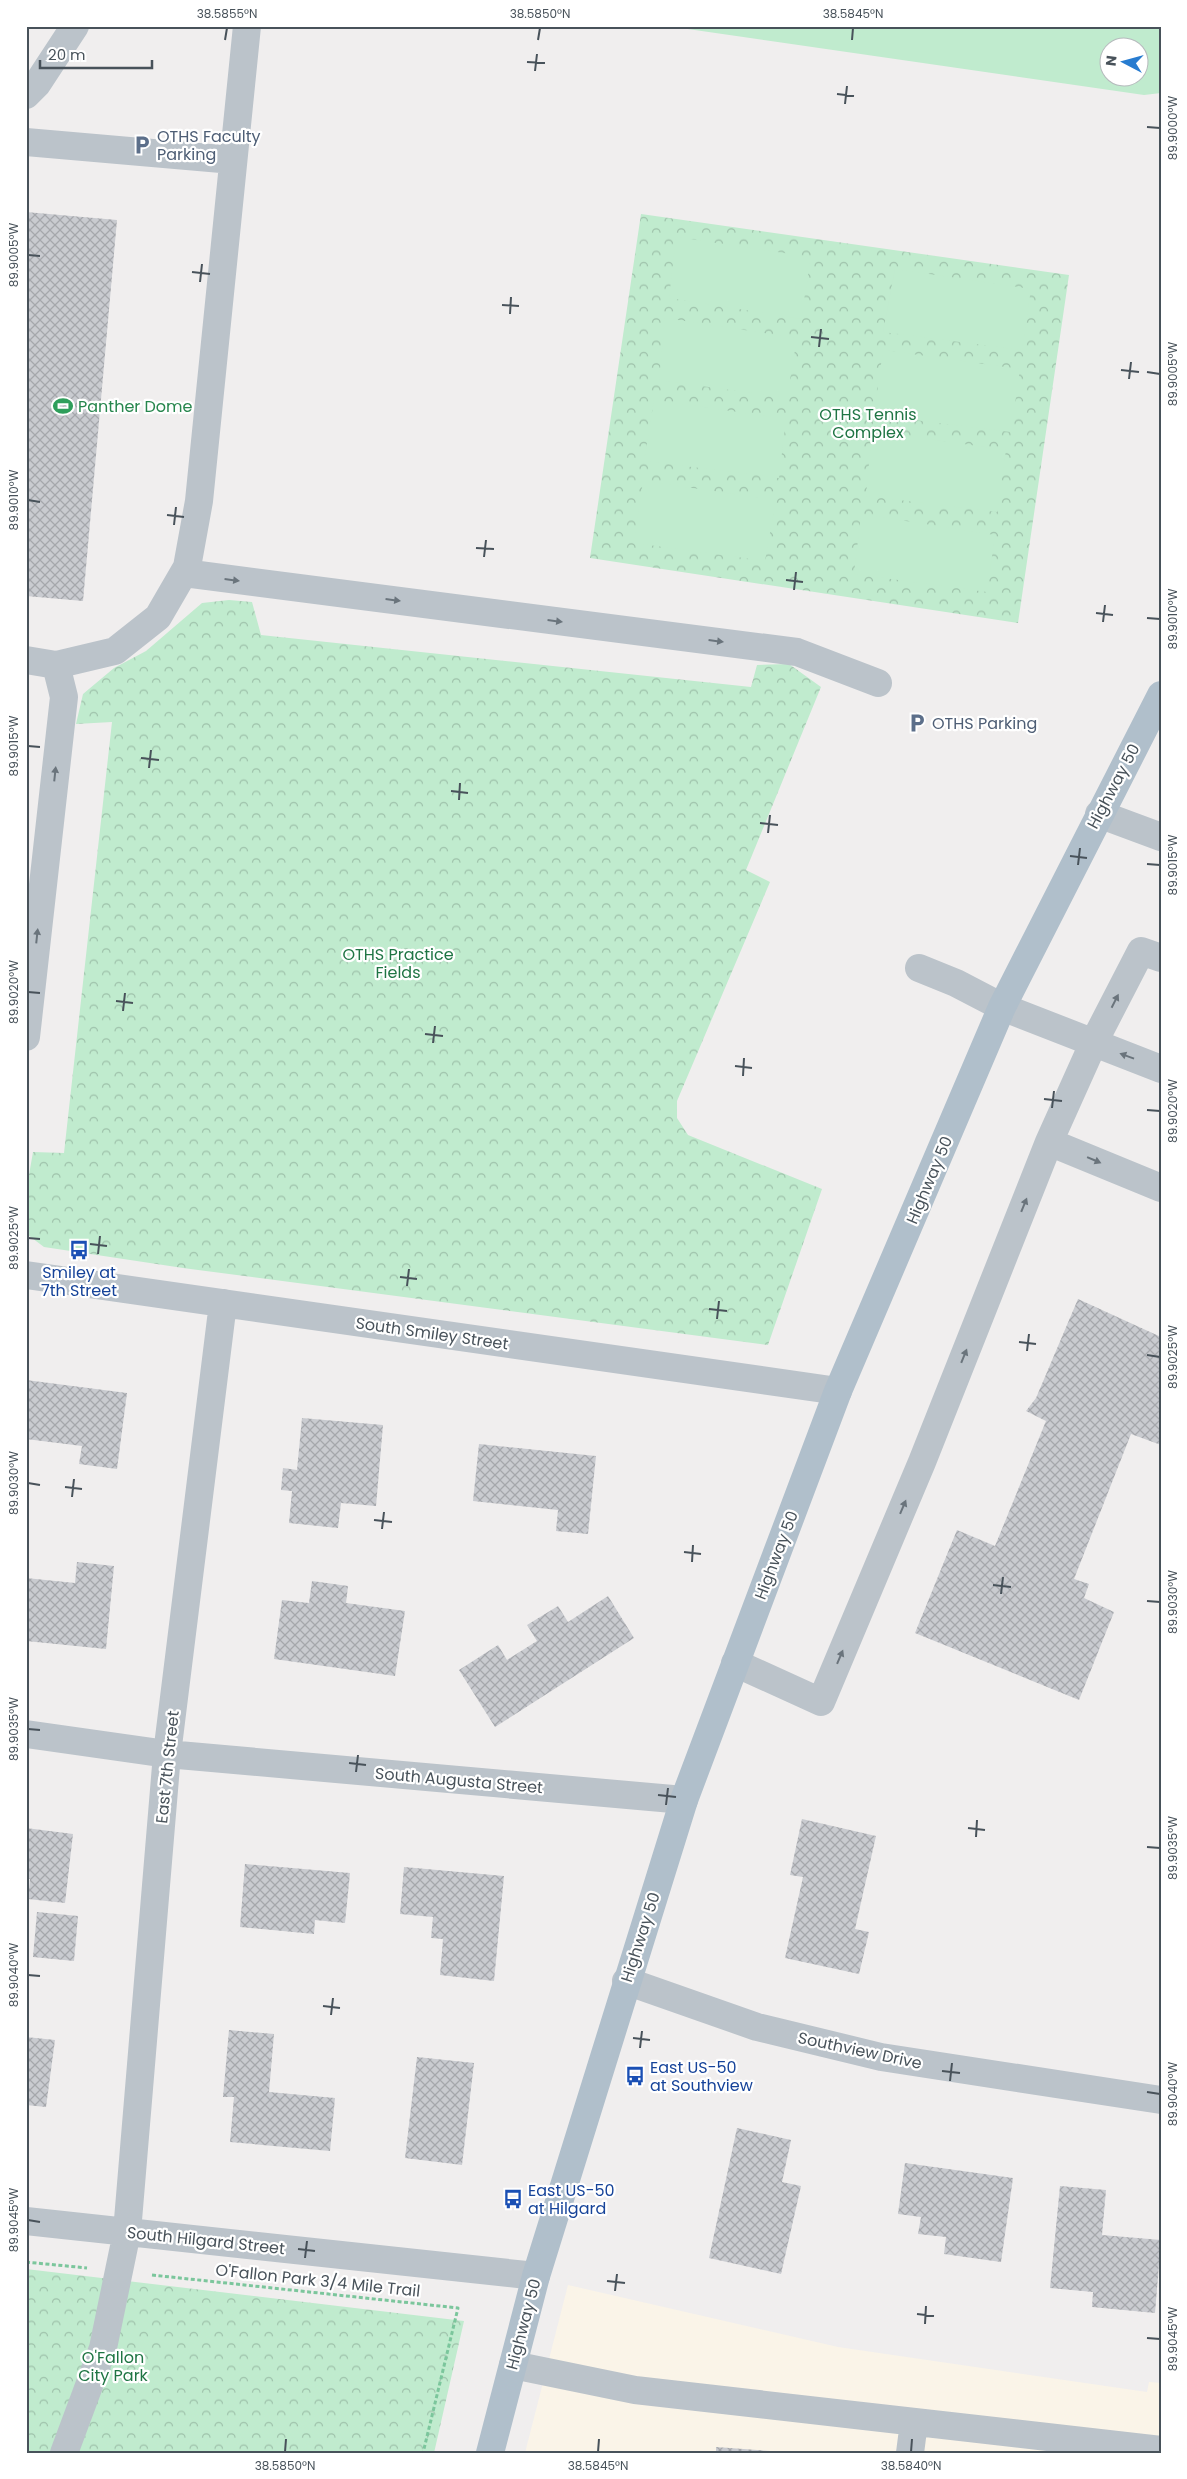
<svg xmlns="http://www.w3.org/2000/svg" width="1187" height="2479" font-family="Poppins,sans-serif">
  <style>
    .commercial { fill: #faf4e8 }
    .park { fill: url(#park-crowns) }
    .pitch { fill: #c0ebce; fill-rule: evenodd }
    .building { fill: url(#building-cross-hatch) }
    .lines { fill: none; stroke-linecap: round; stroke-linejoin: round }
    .path { stroke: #7bc69c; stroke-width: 3; stroke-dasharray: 4 2.5; stroke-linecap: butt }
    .minor { stroke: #bbc3ca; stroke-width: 28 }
    .major { stroke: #b0bfcb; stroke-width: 28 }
    .oneway { fill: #6a747c }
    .ticks { fill: none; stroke: #48525a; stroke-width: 2 }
    .labels { text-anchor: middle; stroke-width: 4.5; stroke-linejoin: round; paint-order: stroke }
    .service-label { font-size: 16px; fill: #4e5e75; stroke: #fff; text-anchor: start }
    .leisure-label { font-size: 16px; fill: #27864d; stroke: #fff; text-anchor: start }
    .park-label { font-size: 16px; fill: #1f7544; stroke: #fff }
    .street-label { font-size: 16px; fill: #48525a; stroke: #fff }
    .transit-label { font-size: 16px; fill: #164399; stroke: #fff; text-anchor: start }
    .neatline { fill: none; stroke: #48525a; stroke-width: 2 }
    .ticks-label { font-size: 12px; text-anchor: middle; fill: #48525a }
  </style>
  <defs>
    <pattern id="park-crowns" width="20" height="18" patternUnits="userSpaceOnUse" patternTransform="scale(1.25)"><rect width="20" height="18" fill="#c0ebce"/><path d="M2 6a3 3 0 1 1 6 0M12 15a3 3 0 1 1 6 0" fill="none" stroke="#9ec1aa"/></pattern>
    <pattern id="building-cross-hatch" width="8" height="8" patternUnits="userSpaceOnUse" patternTransform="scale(1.25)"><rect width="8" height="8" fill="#c9cbd0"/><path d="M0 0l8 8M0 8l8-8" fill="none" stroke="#a5a7ac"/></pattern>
  </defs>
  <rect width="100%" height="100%" fill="#f0eeee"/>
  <path class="commercial" d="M568,2285L838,2347L1147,2392L1149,2382L1161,2383V2453H525Z"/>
  <path class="park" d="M641,214L1069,275L1018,623L590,558Z
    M229,600L252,602L261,635L751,687L757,665L789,664L821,687L746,870L770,882L677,1101V1118L688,1135L822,1189L768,1345L183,1268L44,1247L28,1235L26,1192L33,1152L64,1153L112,722L76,724L83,694L114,668L146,651L202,603Z
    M26,2269L464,2321L434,2453H26Z"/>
  <path class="pitch" d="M667,26H1161V93L1144,95ZM1110,48H1140V78H1110Z
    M676,237L811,257L801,319L669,298Z
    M895,269L1031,289L1022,350L883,332Z
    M665,318L797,338L787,398L659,380Z
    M883,350L1020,369L1011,432L874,415Z
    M654,400L786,419L779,478L644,461Z
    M872,431L1006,450L997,512L866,496Z
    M643,481L776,500L765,561L634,543Z
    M861,514L995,535L987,592L854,574Z"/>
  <path class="building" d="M26,212L117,220L83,601L26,596Z
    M1078,1299L1161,1337V1445L1131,1434L1074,1579L1089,1584L1084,1598L1114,1612L1079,1700L915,1633L957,1530L995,1546L1046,1421L1026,1411L1036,1398Z
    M26,1380L127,1393L117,1469L79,1464L82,1446L26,1439Z
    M302,1418L383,1425L376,1506L341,1503L338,1528L289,1523L292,1491L281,1490L283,1468L297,1470Z
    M479,1444L596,1456L588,1534L556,1531L558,1510L473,1501Z
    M77,1562L114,1566L106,1649L26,1641V1578L75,1583Z
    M312,1581L348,1586L346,1603L405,1611L395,1676L274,1659L282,1600L309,1603Z
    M608,1596L634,1638L495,1727L459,1670L498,1645L507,1660L537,1641L527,1625L558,1606L568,1622Z
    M802,1819L876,1836L855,1929L869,1932L859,1974L785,1958L803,1877L790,1875Z
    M26,1828L73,1834L65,1903L28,1899L30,1879H26Z
    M245,1864L350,1873L345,1923L315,1920L314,1934L240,1927Z
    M404,1867L504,1876L494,1981L440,1975L443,1939L431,1938L433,1917L400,1914Z
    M37,1912L78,1916L74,1961L33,1957Z
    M229,2030L274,2034L269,2092L335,2098L330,2151L230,2142L234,2097H223Z
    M26,2037L55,2040L46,2107L26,2105Z
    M417,2057L474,2063L462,2165L405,2158Z
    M737,2128L791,2140L782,2182L801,2186L781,2274L709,2258Z
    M905,2163L1013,2178L1001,2262L944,2254L946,2237L918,2234L921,2217L898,2214Z
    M1060,2186L1106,2190L1102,2235L1161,2240L1155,2313L1092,2307L1093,2292L1050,2288Z
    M716,2447L770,2451V2453H716Z"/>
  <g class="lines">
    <path class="path" d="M26,2262L87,2268
      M152,2275L458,2308L423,2453"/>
    <path class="minor" d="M26,95L37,84L75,26
      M26,142L233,160
      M184,573L797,652L878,683
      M26,660L56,665L64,697L26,1037
      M56,665L115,651L158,617L187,567L199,501L247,26
      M1099,814L1161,837
      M919,968L956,983L1002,1007L1161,1069
      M1049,1142L1161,1188
      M26,1275L838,1391
      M735,1663L821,1702L922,1462L1049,1142L1093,1044L1141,951L1161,958
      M26,1734L167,1754L684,1800
      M626,1981L757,2027L881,2057L1161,2100
      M26,2221L536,2276
      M513,2365L635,2390L1161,2450
      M64,2453L103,2348L127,2232L167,1754L223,1303
      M910,2453L914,2422"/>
    <path class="major" d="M490,2453L536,2276L684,1800L838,1391L1002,1007L1161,695"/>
  </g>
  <defs><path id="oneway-solid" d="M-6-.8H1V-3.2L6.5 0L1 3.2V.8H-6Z" transform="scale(1.25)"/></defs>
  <g class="oneway">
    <use href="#oneway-solid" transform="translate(232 580) rotate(7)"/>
    <use href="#oneway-solid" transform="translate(393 600) rotate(7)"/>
    <use href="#oneway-solid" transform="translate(555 621) rotate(7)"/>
    <use href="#oneway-solid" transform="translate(716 641) rotate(7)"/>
    <use href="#oneway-solid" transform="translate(55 774) rotate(-84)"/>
    <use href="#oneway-solid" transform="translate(37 936) rotate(-84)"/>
    <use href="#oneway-solid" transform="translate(1115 1001) rotate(-63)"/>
    <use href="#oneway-solid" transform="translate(1127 1056) rotate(-160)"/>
    <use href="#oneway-solid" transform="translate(1094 1160) rotate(23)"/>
    <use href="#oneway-solid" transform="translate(1024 1205) rotate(-68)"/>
    <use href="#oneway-solid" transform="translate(964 1356) rotate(-68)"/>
    <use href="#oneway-solid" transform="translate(903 1507) rotate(-67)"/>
    <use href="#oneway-solid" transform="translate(840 1657) rotate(-67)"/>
  </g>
  <path class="ticks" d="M225,40L227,28M538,40L540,28M852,40L853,28M527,62L545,63M535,71L537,54M837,94L854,96M845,104L847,86M1147,127L1160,128M28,255L40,256M192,272L210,274M200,282L202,264M502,305L519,306M510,314L511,297M811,337L829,339M819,347L821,329M1121,370L1139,372M1147,372L1160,374M1129,379L1131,362M28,500L40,502M167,515L184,517M174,525L176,507M476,548L494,549M484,557L486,540M786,580L803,582M794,590L796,572M1096,613L1113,615M1147,618L1160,619M1103,622L1105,605M28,746L40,747M141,758L159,760M149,768L151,750M451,791L468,793M459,800L460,783M760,823L778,825M768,833L770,815M1070,856L1087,858M1147,864L1160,865M1078,865L1080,848M28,992L40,993M116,1001L133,1003M123,1011L125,993M425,1034L443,1036M433,1043L435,1026M735,1066L752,1068M743,1076L744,1058M1044,1099L1062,1101M1052,1108L1054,1091M1147,1110L1160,1111M28,1238L40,1239M90,1244L107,1246M98,1254L100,1236M400,1277L417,1279M407,1286L409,1269M709,1309L727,1311M717,1319L719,1301M1019,1342L1036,1344M1027,1351L1029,1334M1147,1355L1160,1357M28,1483L40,1485M65,1487L82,1489M72,1497L74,1479M374,1520L392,1522M382,1529L384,1512M684,1552L701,1554M692,1562L693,1545M993,1585L1011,1587M1001,1594L1003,1577M1147,1601L1160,1602M28,1729L40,1730M349,1763L366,1765M356,1772L358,1755M658,1795L676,1797M666,1805L668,1788M968,1828L985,1830M976,1837L977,1820M1147,1847L1160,1848M28,1975L40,1976M323,2006L340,2008M331,2015L333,1998M633,2038L650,2040M640,2048L642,2031M942,2071L960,2073M950,2081L952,2063M1147,2092L1160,2094M28,2220L40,2222M298,2249L315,2251M305,2258L307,2241M607,2281L625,2283M615,2291L617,2274M917,2314L934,2316M925,2324L926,2306M1147,2338L1160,2339M285,2452L286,2439M598,2452L599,2439M911,2452L912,2439"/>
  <defs>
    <symbol id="parking-bare" viewBox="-9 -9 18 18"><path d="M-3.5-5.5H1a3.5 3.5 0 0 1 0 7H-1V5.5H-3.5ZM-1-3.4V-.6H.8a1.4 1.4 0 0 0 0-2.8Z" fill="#5c6f8a" stroke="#fff" stroke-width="2.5" paint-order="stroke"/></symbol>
    <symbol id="stadium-bare" viewBox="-9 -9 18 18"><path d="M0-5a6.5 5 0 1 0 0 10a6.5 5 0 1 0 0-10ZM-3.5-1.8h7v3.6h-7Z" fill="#2e9e5b" stroke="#fff" stroke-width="2.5" paint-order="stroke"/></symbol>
    <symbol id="bus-bare" viewBox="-9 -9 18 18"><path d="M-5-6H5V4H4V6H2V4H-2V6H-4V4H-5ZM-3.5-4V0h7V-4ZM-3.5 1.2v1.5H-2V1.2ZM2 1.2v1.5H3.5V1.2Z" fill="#1a4fb4" stroke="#fff" stroke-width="2.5" paint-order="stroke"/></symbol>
  </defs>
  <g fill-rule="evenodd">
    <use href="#parking-bare" x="128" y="131" width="28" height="28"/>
    <use href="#stadium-bare" x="49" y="392" width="28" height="28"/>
    <use href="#parking-bare" x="903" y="709" width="28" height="28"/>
    <use href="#bus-bare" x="65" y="1236" width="28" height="28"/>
    <use href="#bus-bare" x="621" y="2062" width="28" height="28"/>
    <use href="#bus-bare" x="499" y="2185" width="28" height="28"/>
  </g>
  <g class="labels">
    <g class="service-label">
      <text x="157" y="142">OTHS Faculty<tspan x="157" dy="18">Parking</tspan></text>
      <text x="932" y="729">OTHS Parking</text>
    </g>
    <g class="leisure-label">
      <text x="78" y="412">Panther Dome</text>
    </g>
    <g class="park-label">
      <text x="868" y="420">OTHS Tennis<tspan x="868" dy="18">Complex</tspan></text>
      <text x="398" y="960">OTHS Practice<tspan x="398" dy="18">Fields</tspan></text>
      <text x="113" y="2363">O'Fallon<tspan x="113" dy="18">City Park</tspan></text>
    </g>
    <g class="street-label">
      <text transform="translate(1113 786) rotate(-62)" y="6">Highway 50</text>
      <text transform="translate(929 1180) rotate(-67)" y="6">Highway 50</text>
      <text transform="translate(432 1333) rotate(8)" y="6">South Smiley Street</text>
      <text transform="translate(776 1555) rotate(-69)" y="6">Highway 50</text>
      <text transform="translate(167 1767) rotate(-84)" y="6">East 7th Street</text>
      <text transform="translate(459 1780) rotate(5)" y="6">South Augusta Street</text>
      <text transform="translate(640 1937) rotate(-72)" y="6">Highway 50</text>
      <text transform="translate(860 2050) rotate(12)" y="6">Southview Drive</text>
      <text transform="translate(206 2240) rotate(6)" y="6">South Hilgard Street</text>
      <text transform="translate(318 2280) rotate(6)" y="6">O'Fallon Park 3/4 Mile Trail</text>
      <text transform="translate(523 2324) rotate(-75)" y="6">Highway 50</text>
    </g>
    <g class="transit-label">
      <text x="79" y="1278" text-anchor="middle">Smiley at<tspan x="79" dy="18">7th Street</tspan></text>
      <text x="650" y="2073">East US-50<tspan x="650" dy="18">at Southview</tspan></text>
      <text x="528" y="2196">East US-50<tspan x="528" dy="18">at Hilgard</tspan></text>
    </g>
  </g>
  <rect width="1187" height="2479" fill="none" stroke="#ffffff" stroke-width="55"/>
  <g transform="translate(1124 62) rotate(276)"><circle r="24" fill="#ffffff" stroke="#b6babd"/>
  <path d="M0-4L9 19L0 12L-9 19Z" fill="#287cd0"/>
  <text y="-8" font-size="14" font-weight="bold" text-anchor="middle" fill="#48525a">N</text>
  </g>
  <path d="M40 60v8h112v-8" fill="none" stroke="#48525a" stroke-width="2.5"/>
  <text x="48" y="60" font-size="15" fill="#48525a" stroke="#ffffff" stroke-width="4" paint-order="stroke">20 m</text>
  <rect x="28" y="28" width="1132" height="2424" class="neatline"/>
  <g class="ticks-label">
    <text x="227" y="18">38.5855°N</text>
    <text x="540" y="18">38.5850°N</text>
    <text x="853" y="18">38.5845°N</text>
    <text transform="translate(1173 128) rotate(-90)" y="4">89.9000°W</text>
    <text transform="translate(14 255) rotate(-90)" y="4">89.9005°W</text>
    <text transform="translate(1173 374) rotate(-90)" y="4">89.9005°W</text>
    <text transform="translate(14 500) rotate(-90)" y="4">89.9010°W</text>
    <text transform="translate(1173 619) rotate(-90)" y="4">89.9010°W</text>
    <text transform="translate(14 746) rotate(-90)" y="4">89.9015°W</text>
    <text transform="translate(1173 865) rotate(-90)" y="4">89.9015°W</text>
    <text transform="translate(14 992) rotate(-90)" y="4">89.9020°W</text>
    <text transform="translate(1173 1111) rotate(-90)" y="4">89.9020°W</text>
    <text transform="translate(14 1238) rotate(-90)" y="4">89.9025°W</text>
    <text transform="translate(1173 1357) rotate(-90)" y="4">89.9025°W</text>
    <text transform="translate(14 1483) rotate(-90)" y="4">89.9030°W</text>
    <text transform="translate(1173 1602) rotate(-90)" y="4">89.9030°W</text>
    <text transform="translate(14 1729) rotate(-90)" y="4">89.9035°W</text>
    <text transform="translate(1173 1848) rotate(-90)" y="4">89.9035°W</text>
    <text transform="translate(14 1975) rotate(-90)" y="4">89.9040°W</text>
    <text transform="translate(1173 2094) rotate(-90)" y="4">89.9040°W</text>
    <text transform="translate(14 2220) rotate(-90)" y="4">89.9045°W</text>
    <text transform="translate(1173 2339) rotate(-90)" y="4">89.9045°W</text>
    <text x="285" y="2470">38.5850°N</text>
    <text x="598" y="2470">38.5845°N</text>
    <text x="911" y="2470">38.5840°N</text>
  </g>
</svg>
